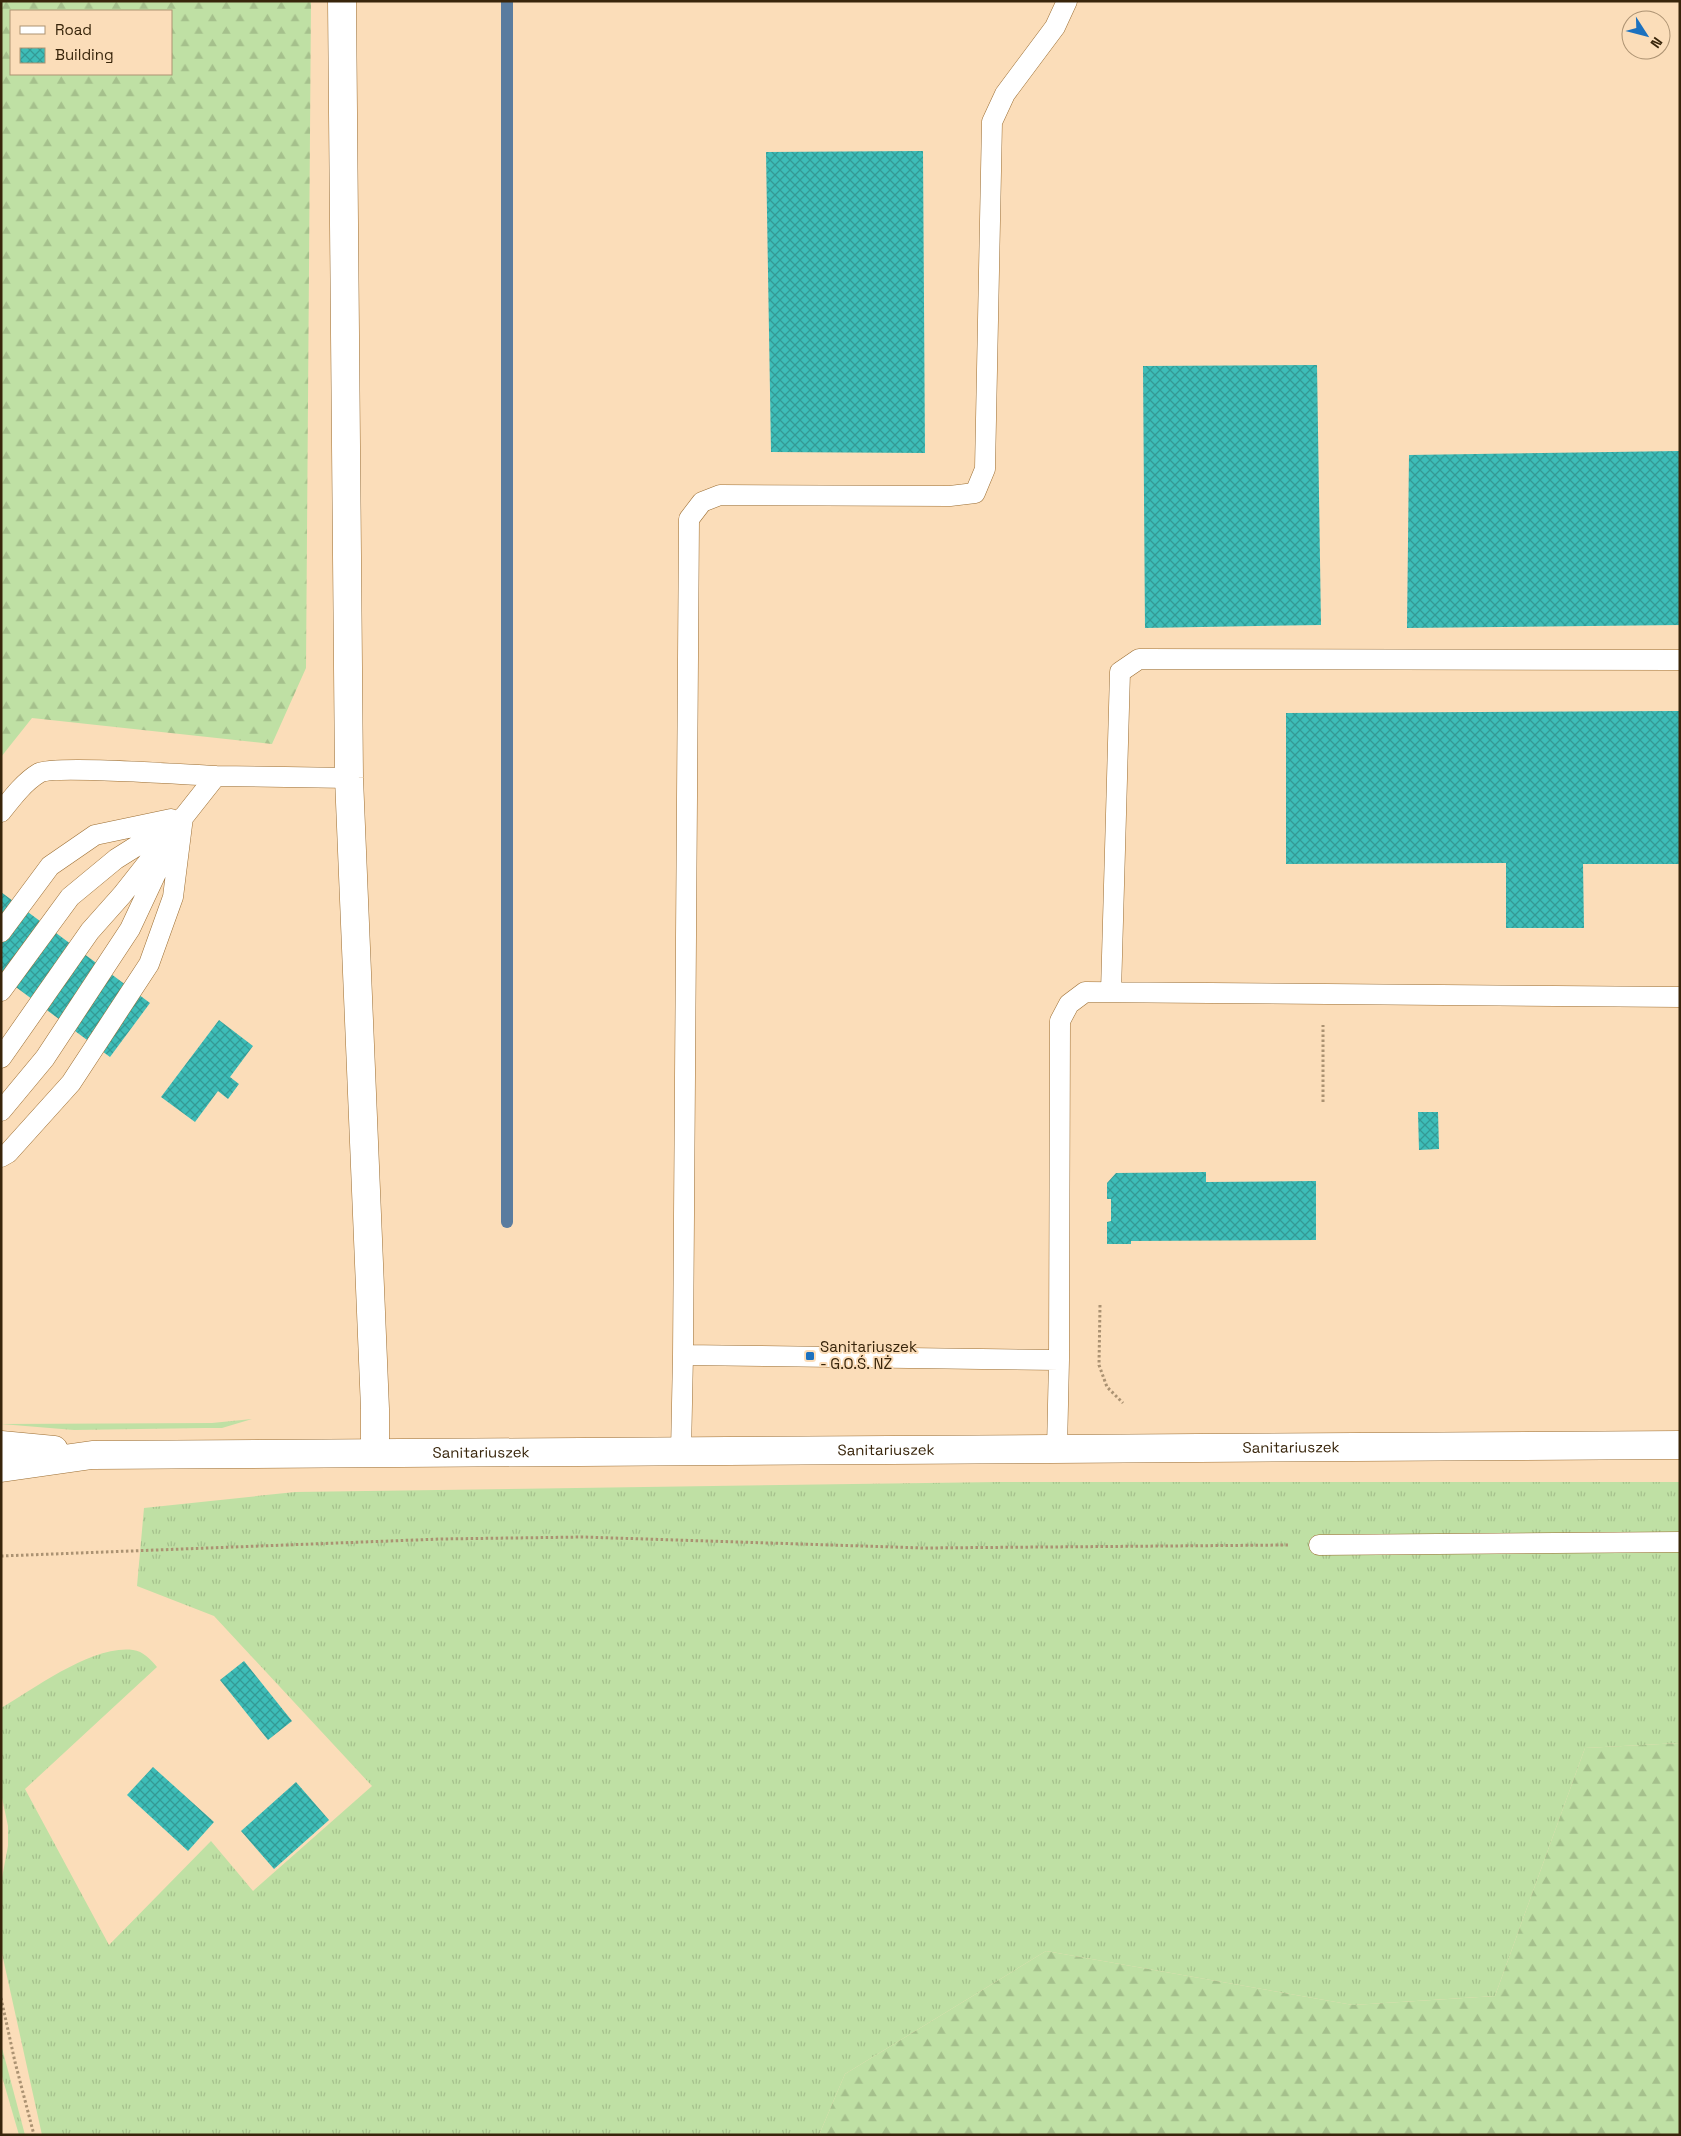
<svg xmlns="http://www.w3.org/2000/svg" width="1681" height="2136" font-family="'Space Grotesk',sans-serif">
  <style>
    .grass { fill: url(#grass-tufts) }
    .forest { fill: url(#forest-firs); fill-rule: evenodd }
    .lines { fill: none; stroke-linecap: round; stroke-linejoin: round }
    .stream { stroke: #5a7c9f; stroke-width: 12 }
    .building { fill: url(#building-cross-hatch) }
    .service-casing { stroke: #9b6d31; stroke-width: 21 }
    .tertiary-casing { stroke: #9b6d31; stroke-width: 29 }
    .path { stroke: #ab9272; stroke-width: 3; stroke-dasharray: 2.5 2.5; stroke-linecap: butt }
    .service { stroke: #fff; stroke-width: 20 }
    .tertiary { stroke: #fff; stroke-width: 28 }
    .poi-dot { fill: #1c71bf; stroke: #fbddb9; stroke-width: 2 }
    .labels { text-anchor: middle; stroke-width: 4; stroke-linejoin: round; paint-order: stroke }
    .poi-label { font-size: 15px; fill: #38250b; stroke: #fbddb9; text-anchor: start }
    .street-label { font-size: 15px; fill: #38250b; stroke: #fbddb9 }
  </style>
  <defs>
    <pattern id="grass-tufts" width="24" height="20" patternUnits="userSpaceOnUse" patternTransform="scale(1.25)"><rect width="24" height="20" fill="#bfe0a4"/><path d="M3 7l-1-3M5 7V3M7 7l1-3M15 17l-1-3M17 17v-4M19 17l1-3" fill="none" stroke="#a5c08c"/></pattern>
    <pattern id="forest-firs" width="22" height="20" patternUnits="userSpaceOnUse" patternTransform="scale(1.25)"><rect width="22" height="20" fill="#bfe0a4"/><path d="M5 1l3.5 6h-7zM16 11l3.5 6h-7z" fill="#a5c08c"/></pattern>
    <pattern id="building-cross-hatch" width="8" height="8" patternUnits="userSpaceOnUse" patternTransform="scale(1.25)"><rect width="8" height="8" fill="#3dbdb8"/><path d="M0 0l8 8M0 8l8-8" fill="none" stroke="#349994"/></pattern>
  </defs>
  <rect width="100%" height="100%" fill="#fbddb9"/>
  <path class="grass" d="M252,1419L222,1428H206L74,1430L1,1424L212,1423Z
    M999,1482H1680V1743L1585,1748L1495,1996L1353,2005L1046,1951L845,2074L819,2135H42L1,1949V1883L8,1846V1826L1,1793V1708C36,1688 92,1645 133,1650C143,1651 151,1660 157,1667L25,1789L109,1945L211,1841L253,1891L372,1786L214,1616L137,1586L144,1508L295,1492Z
    M1,2044L25,2135H19L1,2073Z"/>
  <path class="forest" d="M1,1H311L306,668L272,744L32,718L1,757ZM11,11H171V74H11Z
    M1680,1743V2135H819L845,2074L1046,1951L1353,2005L1495,1996L1585,1748Z"/>
  <g class="lines">
    <path class="stream" d="M507,1V1222"/>
  </g>
  <path class="building" d="M923,151L925,453L771,452L766,152Z
    M1317,365L1321,625L1145,628L1143,366Z
    M1680,451V625L1407,628L1409,455Z
    M1680,711V864H1583L1584,928H1506V863L1286,864V713Z
    M1,892L150,1003L110,1057L1,976Z
    M219,1020L253,1046L230,1077L239,1084L228,1099L218,1091L195,1122L161,1097Z
    M1418,1112H1438L1439,1149L1419,1150Z
    M1206,1172V1182L1316,1181V1240L1131,1241V1244H1107V1222L1111,1221V1199H1107V1183L1116,1173Z
    M244,1661L292,1721L268,1740L220,1680Z
    M153,1767L214,1822L188,1851L127,1795Z
    M296,1782L329,1820L274,1869L241,1831Z"/>
  <g class="lines">
    <defs>
      <path id="service" d="M1,812C12,798 24,782 39,773C54,765 189,775 216,776
        M1,932L50,866L95,835L171,819
        M1,991L70,897L116,859L170,825
        M1111,992L1120,672L1139,659L1680,660
        M1,1058L90,931L122,895L216,776L349,778
        M1,1111L45,1058L130,929L167,850
        M1,1157L8,1153L71,1083L149,964L173,897L183,817
        M683,1355L689,519L702,502L720,495L950,496L975,493L985,469L992,122L1005,94L1055,27L1067,1
        M1059,1360L1060,1021L1069,1004L1085,992L1680,997
        M681,1452L683,1355L1059,1360L1057,1449
        M1319,1545L1680,1542"/>
      <g id="tertiary">
        <path d="M342,1L349,778L375,1409V1452"/>
        <path d="M1,1445L54,1450"/>
        <path id="s1" d="M1,1468L92,1455L1680,1445"/>
      </g>
    </defs>
    <use href="#service" class="service-casing"/>
    <use href="#tertiary" class="tertiary-casing"/>
    <path class="path" d="M1323,1102V1025
      M1100,1305L1099,1365L1107,1387L1123,1403
      M1,1556L441,1539L583,1537L924,1548L1288,1545
      M1,1998L15,2062L34,2135"/>
    <use href="#service" class="service"/>
    <use href="#tertiary" class="tertiary"/>
  </g>
  <rect class="poi-dot" x="805" y="1351" width="10" height="10" rx="2.5"/>
  <g class="labels">
    <g class="poi-label">
      <text x="820" y="1352">Sanitariuszek<tspan x="820" dy="17">- G.O.Ś. NŻ</tspan></text>
    </g>
    <g class="street-label">
      <text dy="5" stroke="none"><textPath href="#s1" startOffset="1291">Sanitariuszek</textPath></text>
      <text dy="5" stroke="none"><textPath href="#s1" startOffset="886">Sanitariuszek</textPath></text>
      <text dy="5" stroke="none"><textPath href="#s1" startOffset="481">Sanitariuszek</textPath></text>
    </g>
  </g>
  <rect width="1681" height="2136" fill="none" stroke="#38250b" stroke-width="5"/>
  <rect x="10" y="10" width="162" height="65" fill="#fbddb9" stroke="#ad9373"/>
  <rect x="20" y="26" width="25" height="8" fill="#ffffff" stroke="#ad9373"/>
  <text x="55" y="35" font-size="15" fill="#38250b">Road</text>
  <rect x="20" y="48" width="25" height="15" fill="url(#building-cross-hatch)" stroke="#ad9373"/>
  <text x="55" y="60" font-size="15" fill="#38250b">Building</text>
  <g transform="translate(1646 35) rotate(126)"><circle r="24" fill="#fbddb9" stroke="#ad9373"/>
  <path d="M0-4L9 19L0 12L-9 19Z" fill="#1c71bf"/>
  <text y="-8" font-size="14" font-weight="bold" text-anchor="middle" fill="#38250b">N</text>
  </g>
</svg>
